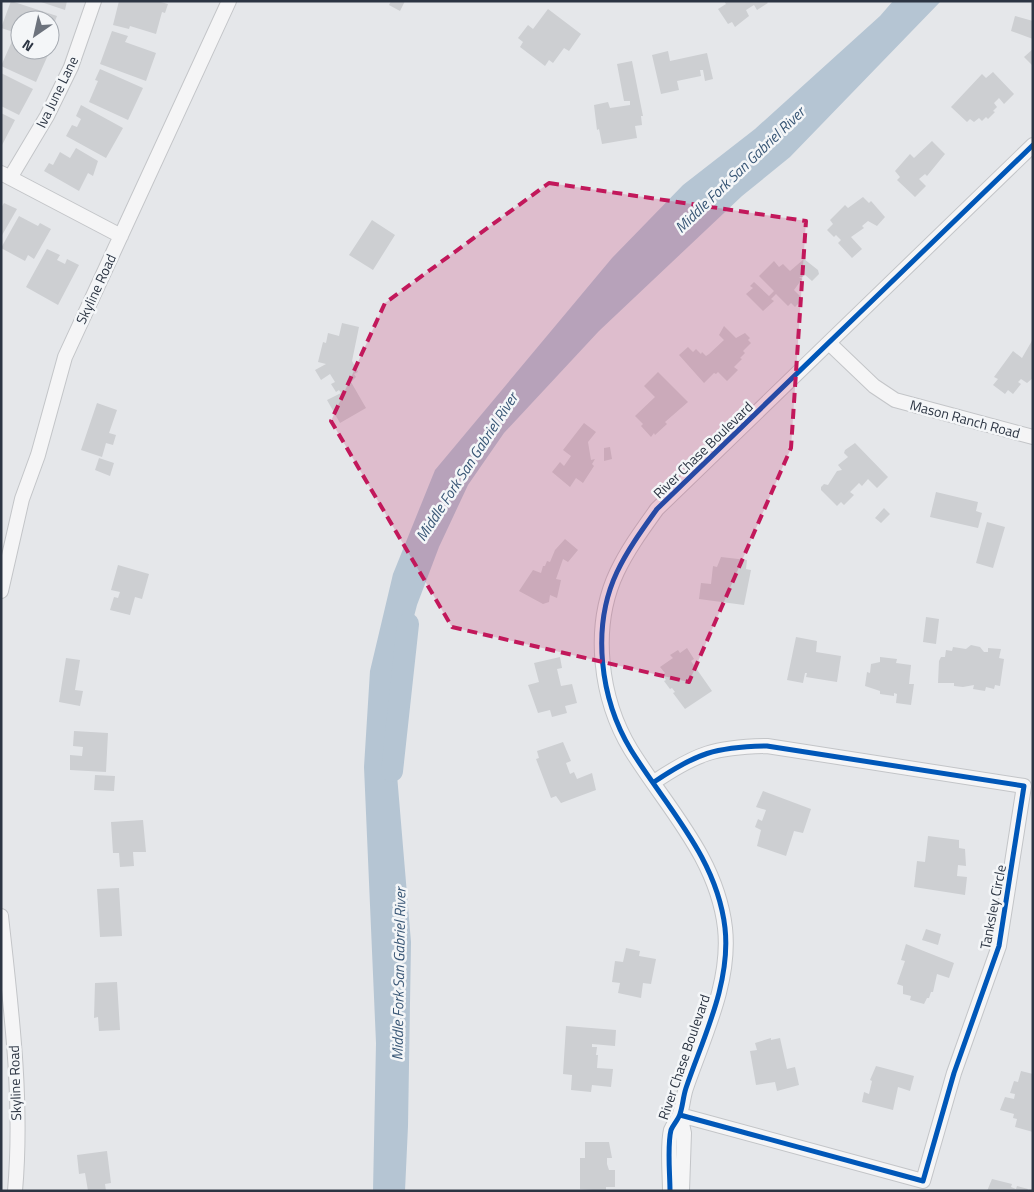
<svg xmlns="http://www.w3.org/2000/svg" width="1034" height="1192" font-family="'Titillium Web',sans-serif">
  <style>
    .water { fill: #b5c5d3 }
    .lines { fill: none; stroke-linecap: round; stroke-linejoin: round }
    .river { stroke: #b5c5d3; stroke-width: 22 }
    .building { fill: #cdcfd2 }
    .street-casing { stroke: #c3c5c8; stroke-width: 16 }
    .street { stroke: #f5f5f6; stroke-width: 14 }
    .cycleway-casing { stroke: #f4f6f8; stroke-width: 8 }
    .cycleway { stroke: #0057b8; stroke-width: 5 }
    .marked { fill: #c2185b; fill-opacity: 0.2; stroke: #c2185b; stroke-width: 4; stroke-dasharray: 10 6; stroke-linejoin: round }
    .labels { text-anchor: middle; stroke-width: 5; stroke-linejoin: round; paint-order: stroke }
    .street-label { font-size: 14px; fill: #2c3543; stroke: #f4f6f8 }
    .water-label { font-size: 15px; font-style: italic; fill: #385675; stroke: #f4f6f8 }
  </style>
  <rect width="100%" height="100%" fill="#e5e7ea"/>
  <path class="water" d="M893,1H941L790,157L742,196L599,331L504,433L468,485L439,547L417,605L396,685L395,751L411,942L408,1126L405,1191H373L376,1043L364,767L370,671L393,574L435,470L612,258L683,185L755,129L880,16Z"/>
  <g class="lines">
    <path class="river" d="M392,771L408,624"/>
  </g>
  <path class="building" d="M11,1L57,16L50,34V20H20V34L1,28Z
    M38,1H67L65,10Z
    M119,1H157L168,4L165,13L162,12L156,34L130,26L129,29L113,25Z
    M391,1H405L400,11L389,5Z
    M724,1H766L768,3L757,10L754,5L746,10L749,16L735,27L732,22L728,24L718,9L726,4Z
    M548,9L581,34L569,51L564,48L553,63L549,60L545,66L520,47L523,42L518,38L528,25L533,29Z
    M1015,16L1033,21V39L1011,31Z
    M112,31L128,36L125,42L156,53L146,81L100,64Z
    M13,39L20,42V50H38L48,55L36,82L1,66Z
    M1033,49V66L1024,57Z
    M668,51L670,61L707,53L713,79L705,81L703,70H700L701,76L677,81L679,90L661,94L652,55Z
    M632,61L643,116H641L642,125L635,126L637,138L602,144L599,129L597,130L594,105L608,102L610,108L630,105V101H624L617,64Z
    M100,69L143,88L128,120L89,102L98,81L95,80Z
    M993,72L1014,94L1004,104L999,98L994,103L997,107L993,111L995,112L988,119L986,117L982,121L979,118L974,122L970,119L967,122L951,107L982,74L986,78Z
    M1,73L33,89L19,115L1,106Z
    M81,105L123,128L106,158L66,136L72,125L77,127L81,119L76,116Z
    M1,113L15,120L1,147Z
    M932,141L945,154L927,176L925,174L919,179L926,186L915,197L897,180L900,177L895,171L910,154L914,158Z
    M76,148L98,161L93,176L88,173L79,191L44,171L49,163L53,165L60,152L70,158Z
    M863,197L869,203L871,201L885,217L877,226L868,221L862,226L864,228L851,237L862,249L852,258L838,243L841,240L836,235L834,237L827,230L833,224L830,220L845,205L848,208Z
    M4,203L17,209L1,237V208Z
    M19,216L38,226L40,223L51,229L34,259L28,255L25,261L1,248Z
    M372,220L395,235L373,270L349,255Z
    M47,249L60,255L57,260L65,264L67,259L79,265L58,305L26,287Z
    M804,259L818,270L819,274L812,281L804,274L803,277H799L802,279L794,290L803,299L795,307L791,303L788,306L776,294L771,299L774,301L763,311L746,294L753,288L750,286L754,282L769,296L774,291L759,276L774,261L779,267L783,264L790,271Z
    M342,323L359,327L352,361L358,372L354,374L356,377L351,382L366,408L340,423L327,400L341,393L339,390L336,392L331,384L335,382L330,374L321,380L315,370L326,364L318,362L323,342L326,343L328,333L339,336Z
    M724,326L736,338L745,333L750,338L748,340L751,343L743,351L745,353L740,358L742,359L734,367L738,370L727,381L718,372L716,374L714,373L704,383L679,355L688,347L693,352L696,349L701,354L702,352L706,356L709,354L724,340L719,335Z
    M1033,339V378L1027,383L1021,379L1018,382L1021,384L1013,394L1008,390L1005,394L993,385L998,379L994,377L1013,351L1022,358Z
    M658,372L688,402L665,422L667,424L655,435L654,433L651,437L641,426L643,424L635,416L655,397L644,386Z
    M97,403L117,410L109,433L116,435L113,445L106,443L102,457L81,450Z
    M584,423L596,432L588,442L591,460L595,459L592,464L594,466L583,483L576,478L570,487L552,472L560,462L564,466L571,456L563,450Z
    M855,443L888,477L877,488L868,479L862,486L859,483L850,492L854,495L844,505L841,502L837,506L821,490V487L824,484L828,485L837,471L842,470L838,465L848,457L844,453L845,450Z
    M610,447L612,459L604,461V448Z
    M99,458L114,463L110,476L95,470Z
    M936,492L978,502L976,511L982,513L978,528L930,517Z
    M884,508L890,514L881,523L875,518Z
    M987,522L1005,527L993,568L976,563Z
    M565,539L578,550L568,562L563,559L556,579L561,580L557,598L550,595L549,602L543,604L519,591L533,570L541,573L543,566H545L547,561L550,562L555,550Z
    M721,557L747,560L746,569L751,570L744,605L699,599L701,583L711,584L713,566L717,567Z
    M118,565L149,574L142,599L135,597L130,615L110,610L114,597L118,598L120,592L111,590Z
    M926,617L939,619L936,644L923,642Z
    M796,637L817,641L816,652L841,656L837,682L806,677L807,673H805L803,683L787,680Z
    M971,645L980,647L984,652H988V648L1001,649L999,658L1004,659L1000,686L995,685L994,689L986,687L985,691L973,689L974,685L963,687L954,686V683H938L939,661L941,657H945L946,650L952,651L953,647L966,649Z
    M687,648L694,659L691,661L712,691L685,709L673,693L675,692L672,688L670,689L664,681L666,680L662,675L665,673L660,667L673,658L670,655L678,650L680,653Z
    M560,657L562,668L557,669L561,686L572,684L577,703L565,706L567,713L552,717L550,710L538,713L528,685L539,682L534,663Z
    M880,657L897,659L896,663L911,665L909,684H914L911,705L896,703L897,694L894,693V696L880,694V691L865,686L867,672L870,673L871,664L880,662Z
    M66,658L80,660L75,690L83,691L80,706L59,702Z
    M74,731L108,733L106,772L70,770V755L82,756L83,747L73,746Z
    M563,742L571,761L566,763L570,774L574,772L577,779L592,773L596,790L561,803L556,796L551,798L536,759L539,758L537,751Z
    M95,775L115,776L114,791L94,790Z
    M763,791L811,809L803,833L794,831L786,856L757,846L761,830L755,827L758,819L762,821L766,810L756,807Z
    M143,820L146,852H133L134,866L120,867L119,853H113L111,822Z
    M928,836L959,840V848L965,849L966,866L958,865L957,876L967,877L965,895L914,887L917,861L925,862Z
    M119,888L122,936L100,937L97,889Z
    M926,929L941,934L938,945L922,940Z
    M906,944L954,963L949,978L937,974L933,992H931L929,998H927L924,1004L910,1000L911,996L903,994V986L897,984L905,961L901,960Z
    M626,948L640,951L639,956L656,959L651,984L643,983L641,998L618,993L620,983L612,982L615,961L623,962Z
    M117,982L120,1030L99,1031L98,1017L94,1018L95,983Z
    M566,1026L616,1030L615,1046L592,1044V1047H597L596,1055H598L597,1068L613,1069L611,1087L592,1085L591,1092L571,1090L572,1075L563,1074Z
    M771,1038V1040L780,1038L787,1069L795,1067L799,1085L777,1091L775,1082L756,1085L750,1051L757,1050L755,1043Z
    M876,1066L914,1076L910,1091L898,1087L893,1110L862,1102L864,1092L869,1094L872,1081L870,1080Z
    M1021,1071L1033,1074V1132L1015,1127L1017,1119L1013,1118L1014,1114L1000,1110L1005,1097L1014,1099L1015,1094L1010,1093L1014,1081L1018,1082Z
    M585,1142H609L612,1158H607V1164L609,1170H615V1187H606V1191L580,1189V1158H585Z
    M107,1151L111,1183L105,1184L106,1191H88L85,1173L79,1174L77,1155Z
    M992,1179L1012,1184L1011,1187L1016,1189L1017,1186L1028,1189L1027,1191H987Z"/>
  <g class="lines">
    <defs>
      <path id="street" d="M1,173L121,236
        M10,178L47,116L71,67L94,1
        M829,343L874,386L895,400L1033,437
        M1,591L22,499L38,455L65,357L229,1
        M654,782C697,753 715,747 767,746L1024,786L999,946L954,1073L923,1181L680,1115
        M1,916C11,1007 23,1100 15,1191
        M680,1115L684,1133L682,1191
        M670,1191C670,1174 667,1146 671,1130C673,1125 678,1120 680,1114C683,1105 683,1097 686,1088C703,1038 731,983 725,928C717,858 667,808 631,750C600,699 591,627 617,572C628,549 642,530 657,509L1033,145"/>
    </defs>
    <use href="#street" class="street-casing"/>
    <use href="#street" class="street"/>
    <defs>
      <path id="cycleway" d="M654,782C697,753 715,747 767,746L1024,786L999,946L954,1073L923,1181L680,1115
        M670,1191C670,1174 667,1146 671,1130C673,1125 678,1120 680,1114C683,1105 683,1097 686,1088C703,1038 731,983 725,928C717,858 667,808 631,750C600,699 591,627 617,572C628,549 642,530 657,509L1033,145"/>
    </defs>
    <use href="#cycleway" class="cycleway-casing"/>
    <use href="#cycleway" class="cycleway"/>
  </g>
  <path class="marked" d="M549,183L806,221L791,448L689,682L452,627L331,421L385,303Z"/>
  <g class="labels">
    <g class="street-label">
      <text transform="translate(57 92) rotate(-64)" y="5">Iva June Lane</text>
      <text transform="translate(96 289) rotate(-65)" y="5">Skyline Road</text>
      <text transform="translate(965 419) rotate(15)" y="5">Mason Ranch Road</text>
      <text transform="translate(703 450) rotate(-44)" y="5">River Chase Boulevard</text>
      <text transform="translate(993 907) rotate(-79)" y="5">Tanksley Circle</text>
      <text transform="translate(684 1057) rotate(-71)" y="5">River Chase Boulevard</text>
      <text transform="translate(15 1083) rotate(-92)" y="5">Skyline Road</text>
    </g>
    <g class="water-label">
      <text transform="translate(740 170) rotate(-44)" y="5">Middle Fork San Gabriel River</text>
      <text transform="translate(467 467) rotate(-57)" y="5">Middle Fork San Gabriel River</text>
      <text transform="translate(399 974) rotate(-89)" y="5">Middle Fork San Gabriel River</text>
    </g>
  </g>
  <rect width="1034" height="1192" fill="none" stroke="#2c3543" stroke-width="5"/>
  <g transform="translate(35 35) rotate(214)"><circle r="24" fill="#f4f6f8" stroke="#a4a9b0"/>
  <path d="M0-4L9 19L0 12L-9 19Z" fill="#6d737d"/>
  <text y="-8" font-size="14" font-weight="bold" text-anchor="middle" fill="#2c3543">N</text>
  </g>
</svg>
